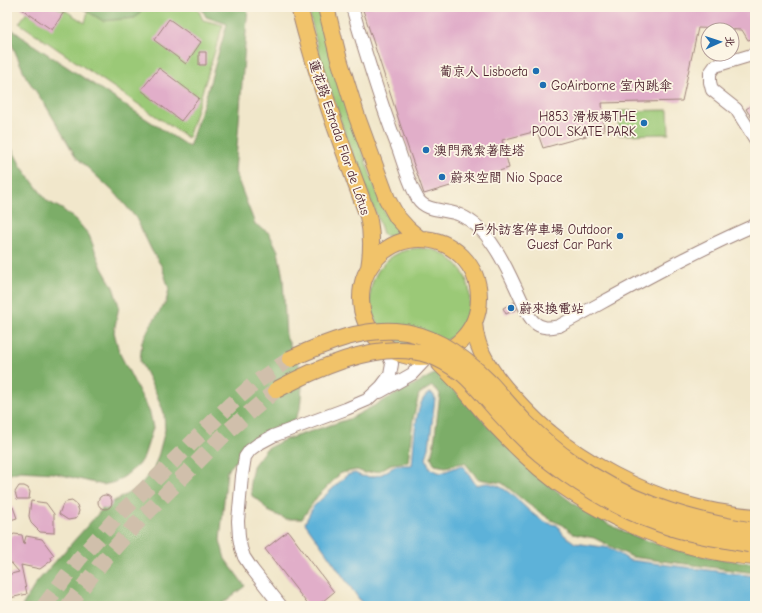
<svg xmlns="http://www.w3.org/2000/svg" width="762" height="613" font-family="'Comic Neue','LXGW WenKai TC',sans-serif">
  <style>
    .green { fill: #9bc977; stroke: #727451 }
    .forest { fill: #7cad68; stroke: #63664a }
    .water { fill: #5db2d9; stroke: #546882 }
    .building { fill: #e1aec9 }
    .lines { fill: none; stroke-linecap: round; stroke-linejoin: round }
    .major-tunnel { stroke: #d0bfab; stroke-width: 16; stroke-dasharray: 16 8; stroke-linecap: butt }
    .minor-casing { stroke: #9e837b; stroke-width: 14 }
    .major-casing { stroke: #9e837b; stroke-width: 18 }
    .minor { stroke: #fff; stroke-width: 12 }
    .major { stroke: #f1c36a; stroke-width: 16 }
    .major-bridge-casing { stroke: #9e837b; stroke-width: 18; stroke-linecap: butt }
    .major-bridge { stroke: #f1c36a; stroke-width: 16 }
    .poi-dot { fill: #1f6fb2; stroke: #fcf5e5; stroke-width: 1.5 }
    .labels { text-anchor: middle; stroke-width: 3.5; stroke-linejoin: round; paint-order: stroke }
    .poi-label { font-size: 13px; fill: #4a1f2b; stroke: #fcf5e5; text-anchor: start }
    .street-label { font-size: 13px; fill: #4a1f2b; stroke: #fcf5e5 }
  </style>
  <rect width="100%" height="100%" fill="#fcf5e5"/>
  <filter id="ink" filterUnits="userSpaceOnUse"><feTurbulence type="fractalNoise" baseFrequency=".025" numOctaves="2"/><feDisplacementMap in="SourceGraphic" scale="8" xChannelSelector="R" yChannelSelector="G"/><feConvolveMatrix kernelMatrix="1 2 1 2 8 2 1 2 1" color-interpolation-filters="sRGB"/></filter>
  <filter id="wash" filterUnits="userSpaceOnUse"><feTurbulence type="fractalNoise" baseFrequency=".012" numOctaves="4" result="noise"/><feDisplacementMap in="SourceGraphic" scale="16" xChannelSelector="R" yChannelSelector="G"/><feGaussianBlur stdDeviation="0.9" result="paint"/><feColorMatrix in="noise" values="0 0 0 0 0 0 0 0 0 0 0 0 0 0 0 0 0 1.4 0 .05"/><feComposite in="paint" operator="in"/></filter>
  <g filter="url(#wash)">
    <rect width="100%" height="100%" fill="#f1e7cb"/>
    <path class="green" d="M31,7H60L85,23L89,7H197L203,20L223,25L188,138L19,23Z
      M308,7H318L322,25L367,165L386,216L402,234L401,235L387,236L383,234L381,227L342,125L320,57Z
      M668,110L669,134L619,135L618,111Z
      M370 298a50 50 0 1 1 100 0a50 50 0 1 1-100 0Z"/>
    <path class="forest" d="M80,7H145L135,18L103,21Z
      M201,7H248L235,172L255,224L269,233L278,251L283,278L286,337L297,358L303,377L300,409L291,427L252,443L227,471L220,540L225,559L245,586L219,606H22L37,582L105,506L138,488L154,468L159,453L165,430L164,413L156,393L140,361L142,342L150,326L166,302L169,289L162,267L152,251L136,218L117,195L76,157L46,106L26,77L10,40L9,27L26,40L189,147L206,96L227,24L206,17Z
      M7,139L21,166L47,201L62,209L76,220L89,235L102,268L113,287L119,306L114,332L119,352L150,413L153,428L144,456L138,465L125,476L115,482L103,485L54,473L20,471L7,475Z
      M436,373C483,416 524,469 577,506C630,541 693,558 755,563V573L632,557L594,538L573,534L563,525L551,520L528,504L502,483L478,479L465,463L457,464L446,467L435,465L431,457L434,444L440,394L437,390L432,386L419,394L413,419L408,462L391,464L379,471L365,473L357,470L341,473L317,497L302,519H286L268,511L260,501L252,496L250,482L253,466L266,449L284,440L349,419Z"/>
    <path class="water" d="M430,393L433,394L435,398L429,448L426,458L430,469L441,473L459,466L464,467L476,485C482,484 487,482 492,484C516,489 531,523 557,525L564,535L575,543L610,548L629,560L755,576V606H364L305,523L313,507L347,475L355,473L361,476L371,477L382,474L397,465H412C414,449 414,398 430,393Z"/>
    <g id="blocks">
      <path class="building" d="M19,7H56L64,12L52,30Z
        M362,7H755V38L748,40L742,30L698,28L682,101L602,103L604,131L543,148L537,131L502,140L509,168L424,194L404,136Z
        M169,19L201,42L186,64L154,40Z
        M199,52H206V65H199Z
        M159,68L199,98L181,121L141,90Z
        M752,105L755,109V123L746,109Z
        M514,302L517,309L506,314L503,308Z
        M19,486H24L28,488L30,492L29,499H17L15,492Z
        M98 502a7 7 0 1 1 14 0a7 7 0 1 1-14 0Z
        M31,501L46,503L54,514V533L40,532L31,523L29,516Z
        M72,501L77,505L79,511L77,517L74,519L68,520L59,514L63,504L66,502Z
        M13,507L17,518L7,521V509Z
        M288,531L334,592L317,606H309L265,549Z
        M14,534L22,535L24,544L26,536L42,539L54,555L51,557L52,560L40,569L21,565L27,594L10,598L7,585V575L19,572L7,558V539Z"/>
    </g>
  </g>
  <g filter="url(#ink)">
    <use href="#blocks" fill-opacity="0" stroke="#9e837b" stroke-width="1"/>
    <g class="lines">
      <path class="major-tunnel" d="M44,606L79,559L117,517L231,404L255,383L290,359
        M68,606L103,561L134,526L228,431L276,390"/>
      <defs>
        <path id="minor" d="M352,7C366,55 380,102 398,148C404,165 409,184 418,199C426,212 447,209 460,215C473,221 485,232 493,245C505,262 513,282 522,301C525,308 528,317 534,322C541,329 550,328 559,326C624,291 688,254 755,225
          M755,54L715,66L710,73V82L712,90L736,109L755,139
          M380,392L412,374L428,357
          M281,606L252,569L244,557L241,548L239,537L238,521L242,476L245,457L250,450L258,444L273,436L346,409L367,400L381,387L390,375L392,364L385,347"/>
        <path id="major" d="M299,7C317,79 342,147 368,216C372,233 372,250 369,268
          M326,7L338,56L357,117L387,199L397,217L407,228L420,239
          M361 298a59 59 0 1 1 118 0a59 59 0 1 1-118 0Z
          M474,323C476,353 495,378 515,399C526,411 537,423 550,433C585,463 639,491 683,504C706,511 732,515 755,517
          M440,364C453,376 464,388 475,402C490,420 506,437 523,453C581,510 674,551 755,557"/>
      </defs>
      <use href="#minor" class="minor-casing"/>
      <use href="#major" class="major-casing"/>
      <use href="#minor" class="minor"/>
      <use href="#major" class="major"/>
      <defs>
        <path id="major-bridge" d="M290,359C372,321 422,314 490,383C502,396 513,410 526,423C540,437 556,451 572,462C627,501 683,519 748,530
          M276,390C317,368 383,338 429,355C441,359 453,367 463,374C477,386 488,401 500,414C512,427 525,441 539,453C572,480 617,509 658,523C687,534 719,539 749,544"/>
      </defs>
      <use href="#major-bridge" class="major-bridge-casing"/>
      <use href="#major-bridge" class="major-bridge"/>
    </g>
  </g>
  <g class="poi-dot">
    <circle cx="536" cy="71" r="4"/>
    <circle cx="543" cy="85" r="4"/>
    <circle cx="644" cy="123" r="4"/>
    <circle cx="426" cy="150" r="4"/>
    <circle cx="442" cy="177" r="4"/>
    <circle cx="620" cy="236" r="4"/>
    <circle cx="511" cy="308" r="4"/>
  </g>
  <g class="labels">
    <g class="poi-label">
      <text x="528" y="76" text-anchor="end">葡京人 Lisboeta</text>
      <text x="551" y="90">GoAirborne 室内跳傘</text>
      <text x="636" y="121" text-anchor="end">H853 滑板場THE<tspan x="636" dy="15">POOL SKATE PARK</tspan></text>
      <text x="434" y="155">澳門飛索著陸塔</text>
      <text x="450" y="182">蔚來空間 Nio Space</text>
      <text x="612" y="234" text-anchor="end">戶外訪客停車場 Outdoor<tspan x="612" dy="15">Guest Car Park</tspan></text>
      <text x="519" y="313">蔚來換電站</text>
    </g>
    <g class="street-label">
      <text transform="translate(340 137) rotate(71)" y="5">蓮花路 Estrada Flor de Lótus</text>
    </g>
  </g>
  <rect width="762" height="613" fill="none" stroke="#fcf5e5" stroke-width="24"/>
  <g transform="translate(720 42) rotate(87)"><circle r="19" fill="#fcf5e5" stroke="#b59f9b"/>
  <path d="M0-3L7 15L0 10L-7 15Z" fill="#1f6fb2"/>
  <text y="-6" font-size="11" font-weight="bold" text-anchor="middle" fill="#4a1f2b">北</text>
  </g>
</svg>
